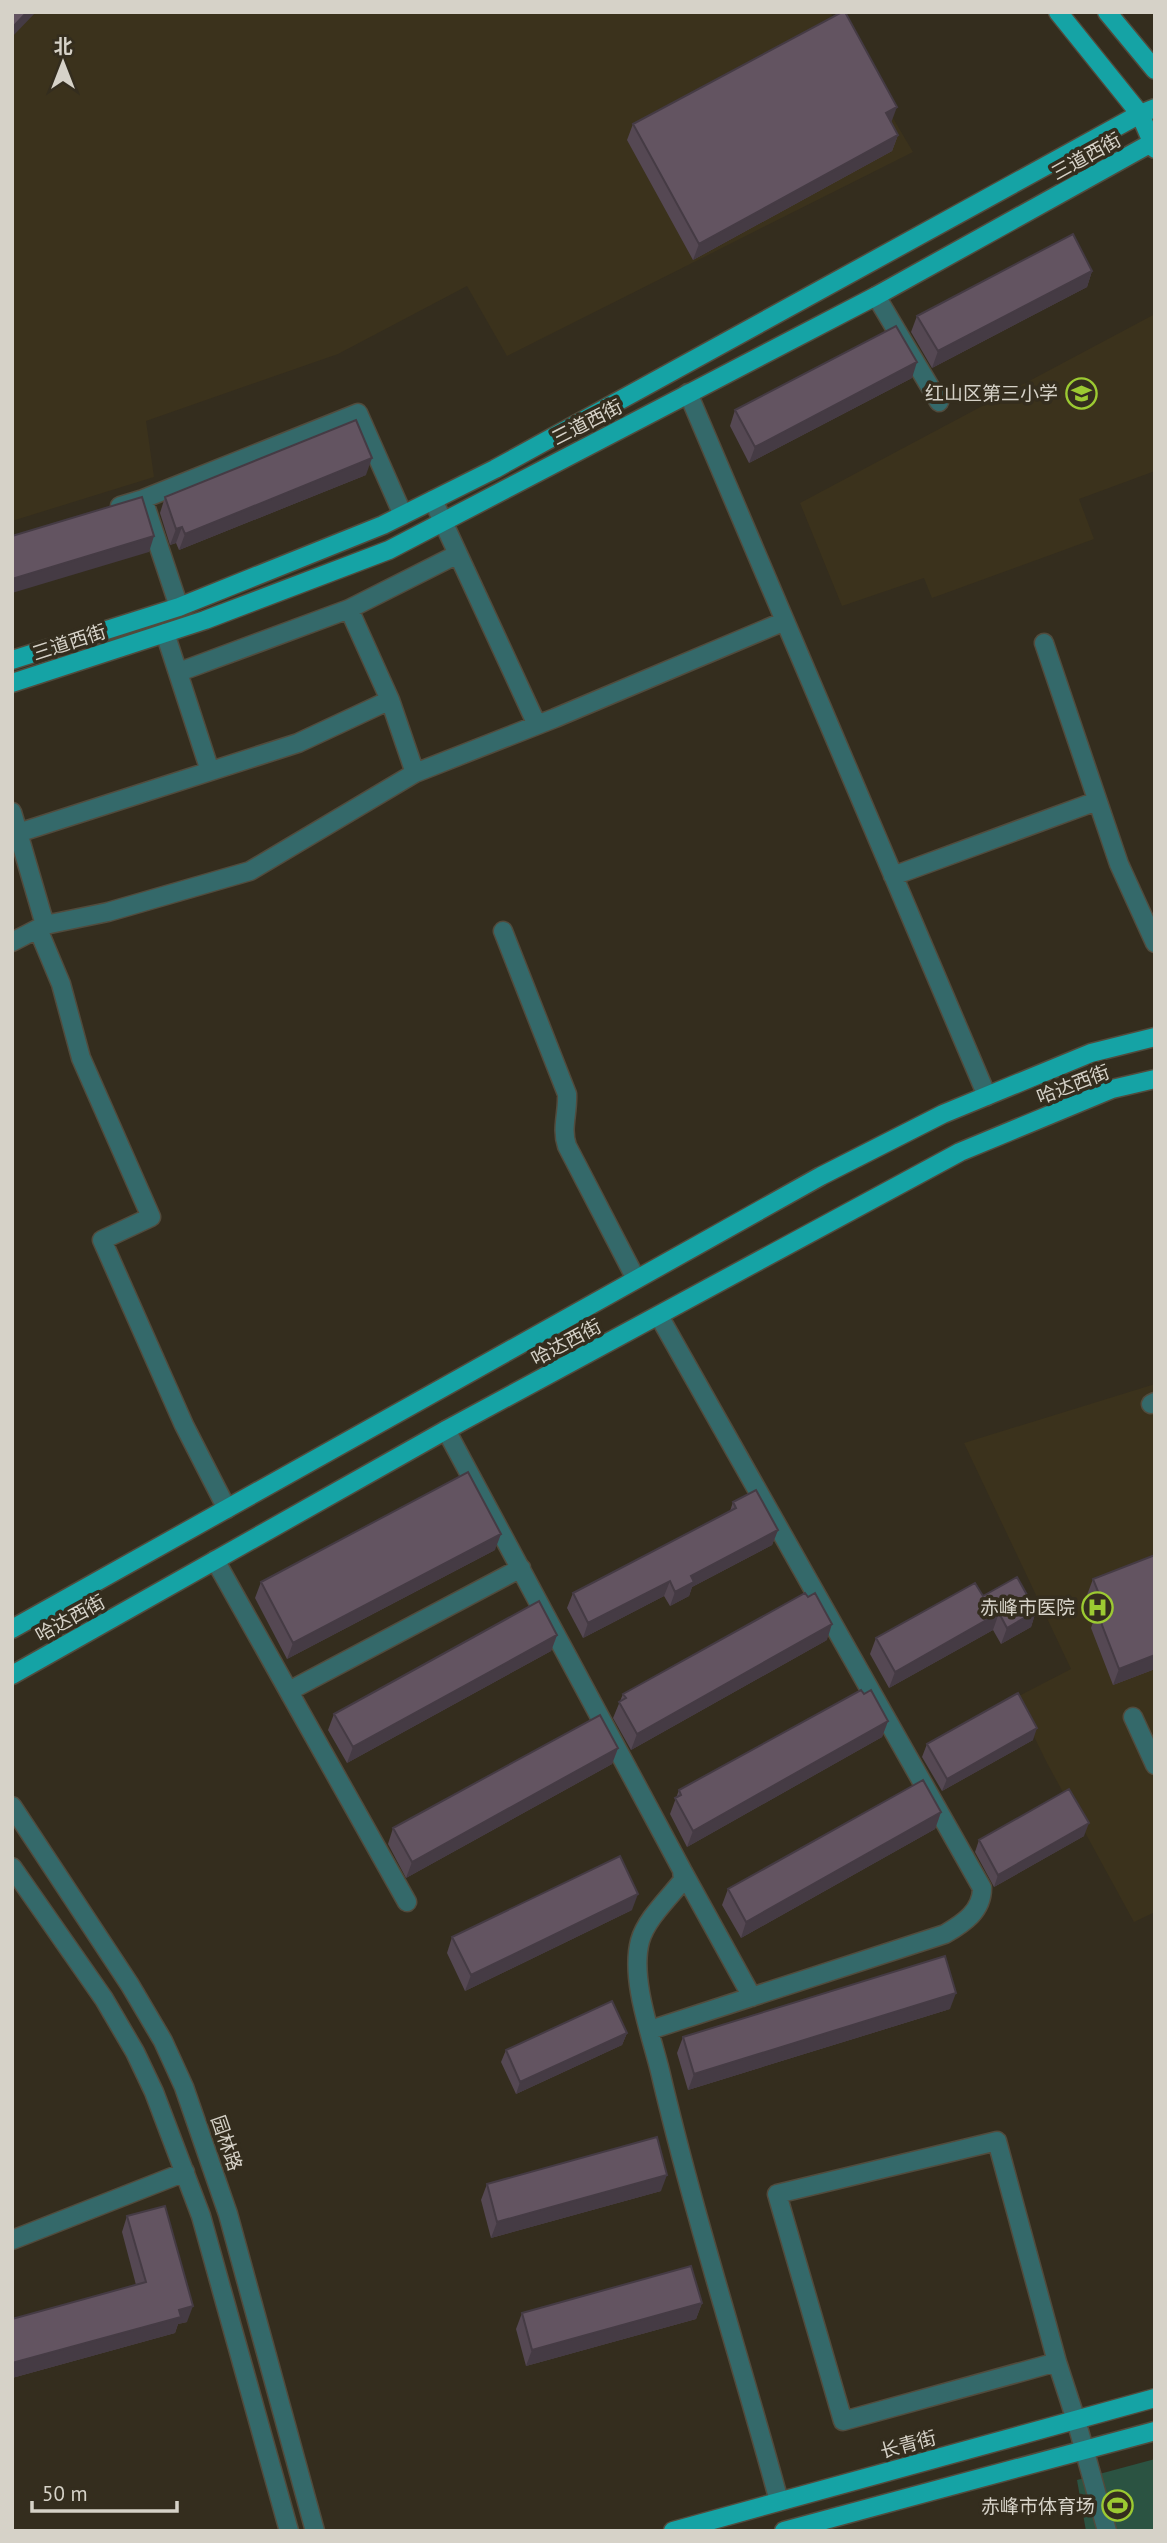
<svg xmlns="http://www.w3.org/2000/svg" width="1167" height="2543" font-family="'PT Sans','Noto Sans SC',sans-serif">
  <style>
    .built { fill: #3b321c }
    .green { fill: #2b5342 }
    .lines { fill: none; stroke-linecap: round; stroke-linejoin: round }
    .minor-casing { stroke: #514b3d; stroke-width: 21 }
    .major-casing { stroke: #514b3d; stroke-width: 21 }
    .minor { stroke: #34696a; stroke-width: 18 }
    .major { stroke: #15a3a5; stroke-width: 18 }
    .wall { fill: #554853 }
    .shaded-wall { fill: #453b44 }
    .building { fill: #635461; stroke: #453b44; stroke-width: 2 }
    .labels { text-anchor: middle; stroke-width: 7; stroke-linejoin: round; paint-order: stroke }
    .street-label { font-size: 19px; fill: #d6d2c8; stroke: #342d1e }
    .poi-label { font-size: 19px; fill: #d6d2c8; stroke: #342d1e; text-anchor: end }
  </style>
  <rect width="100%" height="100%" fill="#342d1e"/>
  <path class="built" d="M12,12H830L913,152L507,356L467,286L338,354L146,421L154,477L12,521Z
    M1155,314V471L1079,499L1094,539L932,598L924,578L842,606L800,503Z
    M1155,1384V1912L1134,1922L1047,1763L1015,1698L1071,1669L964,1443Z"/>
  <path class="green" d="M1155,2459V2531H1086L1077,2480Z"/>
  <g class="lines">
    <defs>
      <path id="minor" d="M876,296L939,402
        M688,393L987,1096
        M143,499L179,607
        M433,500L537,725
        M120,506L143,499L358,413L403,515
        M349,609L390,700L415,773
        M165,633L210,771
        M1044,643L1119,864L1155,943
        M179,672L349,609L458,554
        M12,812L45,925
        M18,833L298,743L390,700
        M893,876L1097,801
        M38,929L61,984L81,1058L151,1217L102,1240L184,1425L227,1509
        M503,931L567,1094C568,1114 561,1128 567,1146L636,1279
        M12,942L45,925L108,912L250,871L415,773L555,718L785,621
        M1151,1404L1155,1402
        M446,1430L682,1870L683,1880C669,1898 646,1919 640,1941C630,1979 651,2034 660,2071C694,2216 740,2358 779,2501
        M215,1560L407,1902
        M289,1691L521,1568
        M1133,1717L1155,1765
        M12,1806L130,1985L163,2041L184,2087L228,2214L315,2531
        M12,1867L104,1999L135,2052L154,2092L201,2216L289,2531
        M682,1870L752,1997
        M650,2030L945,1934C964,1923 982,1911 982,1888L659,1316
        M12,2240L185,2172
        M1057,2362L843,2421L777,2194L997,2141L1057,2362L1076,2420L1107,2531"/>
      <path id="major" d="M1058,12L1140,114L1155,149
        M1107,12L1155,70
        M12,660L179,607L383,525L495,469L1140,114L1155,108
        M12,683L205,620L389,550L876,296L1155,141
        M12,1629L821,1176L943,1114L1091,1053L1155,1037
        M12,1675L446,1430L960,1152L1112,1089L1155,1079
        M673,2531L1155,2398
        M784,2531L1155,2431"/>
    </defs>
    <use href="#minor" class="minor-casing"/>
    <use href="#major" class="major-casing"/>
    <use href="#minor" class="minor"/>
    <use href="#major" class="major"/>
  </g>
  <path class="wall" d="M891,122L898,135L892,151L693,260L627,140L633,124Z
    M1092,271L1087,287L932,368L911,332L917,316Z
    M912,378L749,463L730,426L735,410Z
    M366,475L179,550L176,543L170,545L160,513L165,497Z
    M733,1502L778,1530L772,1545L692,1587L689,1596L670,1606L664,1596L583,1638L567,1608L573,1593L730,1511Z
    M495,1550L287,1659L255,1598L261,1582Z
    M1155,1555V1669L1113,1685L1091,1628L1095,1616L1087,1595L1093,1579Z
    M983,1596L1036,1611L1031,1627L1001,1644L993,1630L889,1688L870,1654L876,1638Z
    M557,1635L551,1651L347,1763L328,1730L334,1714Z
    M827,1640L631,1750L613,1718L623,1694Z
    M864,1694L888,1721L882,1737L687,1847L670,1814L679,1790Z
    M1033,1740L942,1791L922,1757L927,1744Z
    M618,1748L612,1764L406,1878L388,1844L393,1828Z
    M941,1812L935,1829L741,1938L722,1905L728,1889Z
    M1084,1836L994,1887L975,1852L979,1840Z
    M632,1910L465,1991L447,1953L452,1937Z
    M950,2009L688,2090L677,2053L683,2037Z
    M627,2033L622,2045L516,2094L501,2062L506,2050Z
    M487,2184L661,2191L491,2238L481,2200Z
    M127,2216L187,2322L178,2324L175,2333L12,2378V2319L136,2285L122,2232Z
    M702,2303L696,2319L526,2366L516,2329L522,2313Z"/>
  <path class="shaded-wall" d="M27,12H36L12,37V28Z
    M897,107L891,123L886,113Z
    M898,135L892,151L693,260L699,244Z
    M1092,271L1087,287L932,368L938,351Z
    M917,362L912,378L749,463L755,447Z
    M372,458L366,475L179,550L185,534Z
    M182,527L176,543L170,545L176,529Z
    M154,536L149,552L12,593V579Z
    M778,1530L772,1545L692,1587L689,1596L670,1606L675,1592L691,1576Z
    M501,1534L495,1550L287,1659L293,1643Z
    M670,1581L664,1596L583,1638L588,1623Z
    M1036,1611L1031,1627L1001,1644L1007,1628Z
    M999,1613L993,1630L889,1688L895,1672Z
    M832,1624L827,1640L631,1750L637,1734Z
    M557,1635L551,1651L347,1763L353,1747Z
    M1155,1655V1669L1113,1685L1119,1669Z
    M888,1721L882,1737L687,1847L693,1831Z
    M1037,1728L1033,1740L942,1791L947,1779Z
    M618,1748L612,1764L406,1878L412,1862Z
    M941,1812L935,1829L741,1938L746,1922Z
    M1089,1823L1084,1836L994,1887L998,1875Z
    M638,1894L632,1910L465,1991L471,1975Z
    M956,1993L950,2009L688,2090L694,2074Z
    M627,2033L622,2045L516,2094L520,2082Z
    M667,2175L661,2191L491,2238L497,2222Z
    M702,2303L696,2319L526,2366L532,2350Z
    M193,2306L187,2322L178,2324L175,2333L12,2378V2363Z"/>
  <path class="building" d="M12,12H27L12,28Z
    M842,12H845L897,107L886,113L898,135L699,244L633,124Z
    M1073,234L1092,271L938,351L917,316Z
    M896,326L917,362L755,447L735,410Z
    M356,420L372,458L185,534L182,527L176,529L165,497Z
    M142,497L154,536L12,579V536Z
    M468,1472L501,1534L293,1643L261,1582Z
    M756,1490L778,1530L691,1576L694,1582L675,1592L670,1581L588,1623L573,1593L736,1508L733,1502Z
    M1155,1555V1655L1119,1669L1097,1612L1105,1609L1093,1579Z
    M1017,1577L1036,1611L1007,1628L999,1613L895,1672L876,1638L975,1583L983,1596Z
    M805,1593L808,1597L815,1593L832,1624L637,1734L619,1702L626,1698L623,1694Z
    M539,1601L557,1635L353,1747L334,1714Z
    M861,1690L864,1694L871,1690L888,1721L693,1831L675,1798L681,1795L679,1790Z
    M1018,1693L1037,1728L947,1779L927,1744Z
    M600,1715L618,1748L412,1862L393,1828Z
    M923,1780L941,1812L746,1922L728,1889Z
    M1069,1789L1089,1823L998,1875L979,1840Z
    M620,1856L638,1894L471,1975L452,1937Z
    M945,1956L956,1993L694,2074L683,2037Z
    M612,2001L627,2033L520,2082L506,2050Z
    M657,2137L667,2175L497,2222L487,2184Z
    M165,2206L193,2306L179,2310L181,2317L12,2363V2319L146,2282L127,2216Z
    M691,2266L702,2303L532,2350L522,2313Z"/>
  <defs>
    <symbol id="school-ring" viewBox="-11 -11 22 22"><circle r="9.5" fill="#342d1e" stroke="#9cca32" stroke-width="1.5"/><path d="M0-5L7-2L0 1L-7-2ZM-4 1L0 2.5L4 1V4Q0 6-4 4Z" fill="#9cca32"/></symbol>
    <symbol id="hospital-ring" viewBox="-11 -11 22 22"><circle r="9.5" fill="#342d1e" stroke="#9cca32" stroke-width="1.5"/><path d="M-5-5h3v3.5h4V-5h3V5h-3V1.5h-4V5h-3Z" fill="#9cca32"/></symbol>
    <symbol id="stadium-ring" viewBox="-11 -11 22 22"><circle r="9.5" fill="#342d1e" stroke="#9cca32" stroke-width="1.5"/><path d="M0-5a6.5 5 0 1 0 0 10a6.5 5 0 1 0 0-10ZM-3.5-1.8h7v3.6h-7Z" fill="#9cca32"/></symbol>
  </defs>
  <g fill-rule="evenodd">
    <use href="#school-ring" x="1064" y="376" width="35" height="35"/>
    <use href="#hospital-ring" x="1080" y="1590" width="35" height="35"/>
    <use href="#stadium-ring" x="1100" y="2488" width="35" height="35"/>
  </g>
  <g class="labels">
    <g class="street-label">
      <text transform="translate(1086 156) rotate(-29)" y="7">三道西街</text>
      <text transform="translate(587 422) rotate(-27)" y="7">三道西街</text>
      <text transform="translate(69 642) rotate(-18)" y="7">三道西街</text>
      <text transform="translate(1073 1084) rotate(-21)" y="7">哈达西街</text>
      <text transform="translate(566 1342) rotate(-28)" y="7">哈达西街</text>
      <text transform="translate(70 1618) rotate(-29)" y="7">哈达西街</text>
      <text transform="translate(227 2143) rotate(71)" y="7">园林路</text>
      <text transform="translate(908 2444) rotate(-15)" y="7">长青街</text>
    </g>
    <g class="poi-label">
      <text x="1058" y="400">红山区第三小学</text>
      <text x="1075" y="1614">赤峰市医院</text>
      <text x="1095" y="2513">赤峰市体育场</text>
    </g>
  </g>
  <rect width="1167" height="2543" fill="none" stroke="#d6d2c8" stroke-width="28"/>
  <g transform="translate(63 63)" stroke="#342d1e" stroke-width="5" paint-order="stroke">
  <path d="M0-5L12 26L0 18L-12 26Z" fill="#d6d2c8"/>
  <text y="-10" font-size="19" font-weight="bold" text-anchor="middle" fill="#d6d2c8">北</text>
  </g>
  <path d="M32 2501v10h145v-10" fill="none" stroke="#d6d2c8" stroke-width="3.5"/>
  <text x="42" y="2501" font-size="21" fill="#d6d2c8" stroke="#342d1e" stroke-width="5" paint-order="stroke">50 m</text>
</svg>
